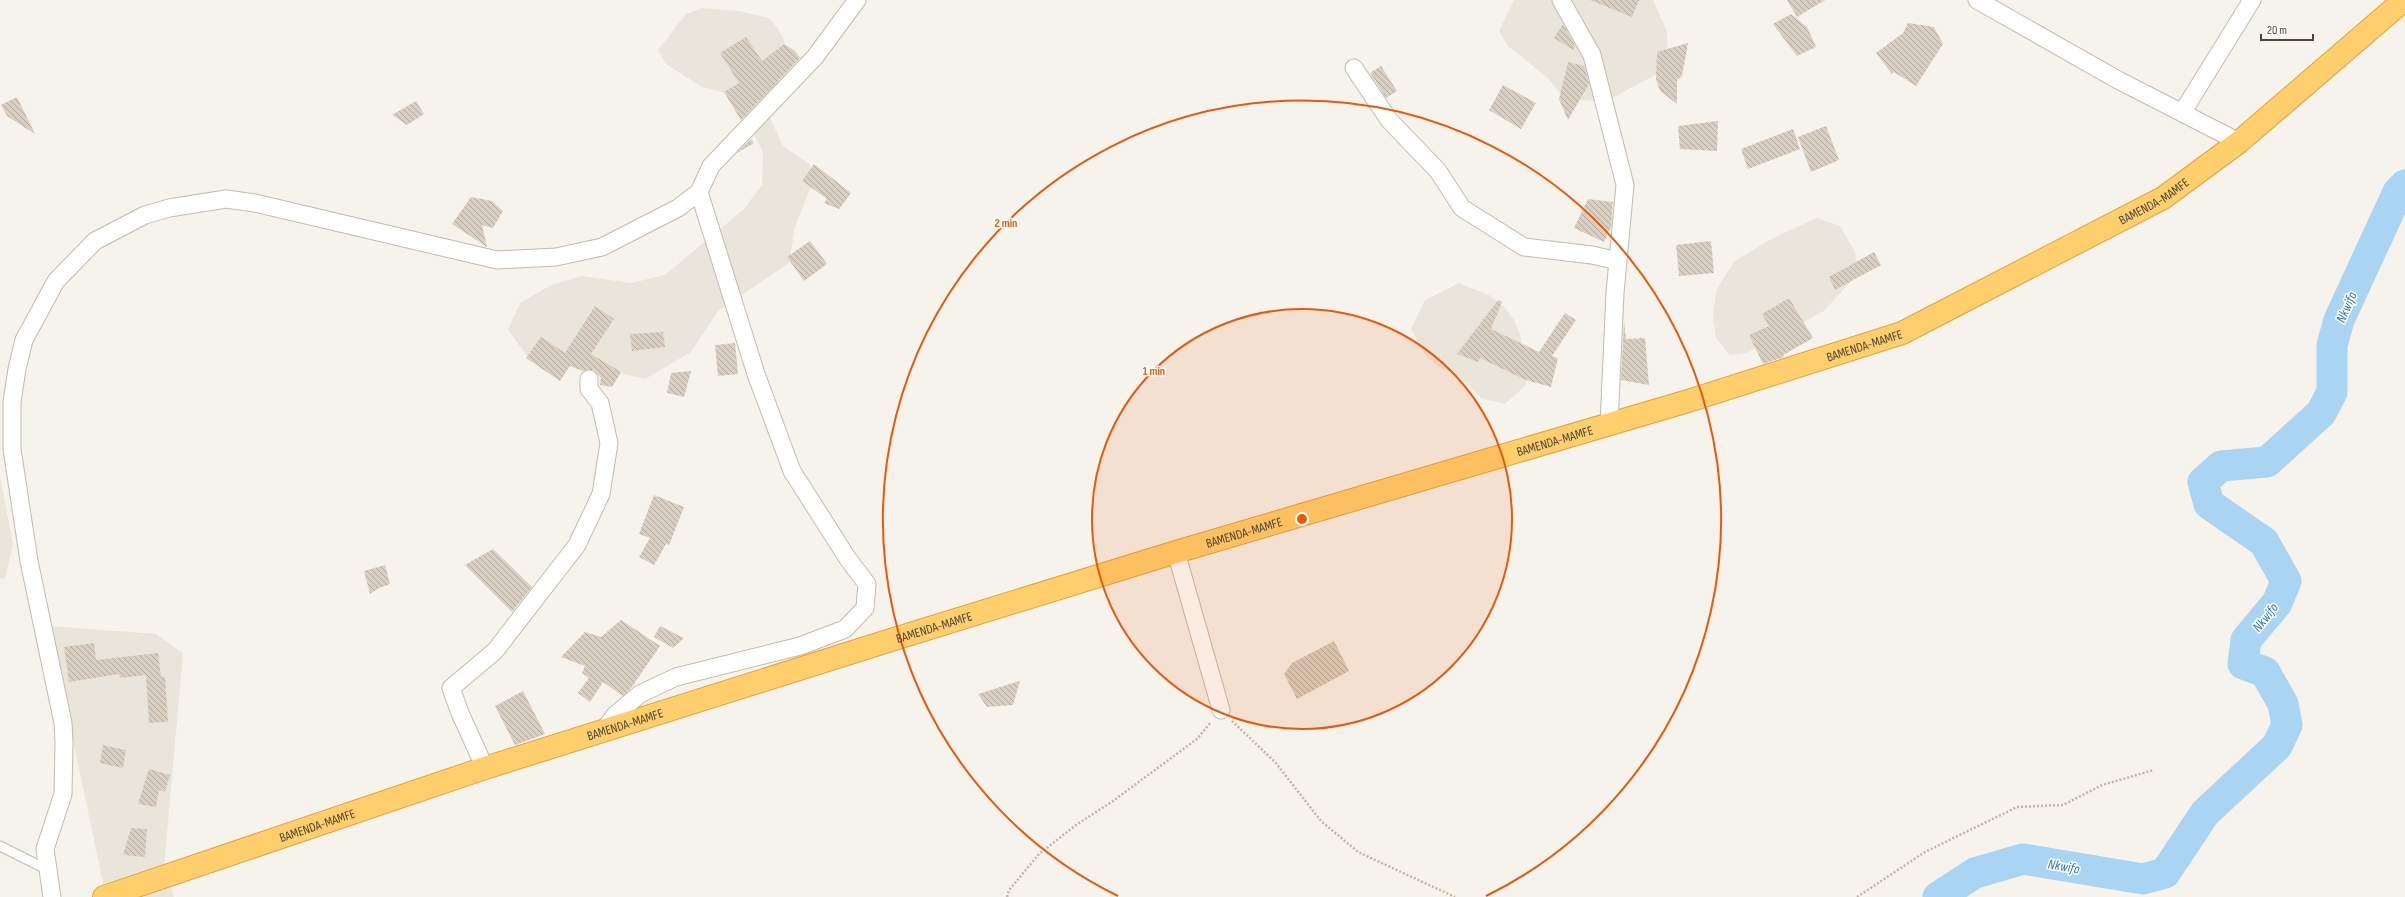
<svg xmlns="http://www.w3.org/2000/svg" width="2405" height="897" font-family="'Sofia Sans Condensed',sans-serif">
  <style>
    .residential { fill: #eae5da }
    .lines { fill: none; stroke-linecap: round; stroke-linejoin: round }
    .river { stroke: #a9d4f2; stroke-width: 31 }
    .building { fill: url(#building-back-hatch) }
    .lane-casing { stroke: #c2bbae; stroke-width: 11 }
    .street-casing { stroke: #c2bbae; stroke-width: 19 }
    .highway-casing { stroke: #e0a43c; stroke-width: 24 }
    .path { stroke: #c4b79f; stroke-width: 2.5; stroke-dasharray: 2 2; stroke-linecap: butt }
    .lane { stroke: #fff; stroke-width: 9 }
    .street { stroke: #fff; stroke-width: 17 }
    .highway { stroke: #ffcf6e; stroke-width: 22 }
    .ring { fill: none; stroke: #e8590c; stroke-width: 2 }
    .labels { text-anchor: middle; stroke-width: 3; stroke-linejoin: round; paint-order: stroke }
    .street-label { font-size: 13px; fill: #4b4439; stroke: #fff }
    .water-label { font-size: 14px; font-style: italic; fill: #2e7ab2; stroke: #fff }
    .centre { fill: #e8590c; stroke: #fff; stroke-width: 2 }
    .ring-label { font-size: 12px; text-anchor: middle; font-weight: bold; fill: #e8590c; stroke: #fff; stroke-width: 3; stroke-linejoin: round; paint-order: stroke }
  </style>
  <defs>
    <pattern id="building-back-hatch" width="6" height="6" patternUnits="userSpaceOnUse"><rect width="6" height="6" fill="#d8cfc1"/><path d="M-1 5l2 2M0 0l6 6M5-1l2 2" fill="none" stroke="#b1aa9e"/></pattern>
  </defs>
  <rect width="100%" height="100%" fill="#f6f3ec"/>
  <path class="residential" d="M1514,0H1653L1667,31L1668,63L1657,74L1614,97L1598,101L1564,99L1549,79L1508,46L1499,31Z
    M702,8L739,11L770,18L780,32L787,48L769,116L783,146L809,164L814,179L795,227L789,263L718,311L691,352L645,379L596,367L545,365L528,357L508,330L520,303L551,285L582,276L631,283L665,275L743,210L762,185L763,152L734,95L702,87L666,64L658,50L686,14Z
    M1817,218L1840,226L1855,252L1857,267L1851,281L1824,311L1747,353L1730,355L1716,338L1713,317L1716,292L1722,280L1735,261L1771,239Z
    M1459,283L1489,295L1505,308L1514,320L1520,334L1526,369V385L1505,404L1481,398L1461,378L1437,366L1423,352L1411,329L1425,300Z
    M0,476L13,544L5,578L0,579Z
    M49,626L156,634L183,653L164,868L174,897H106Z"/>
  <g class="lines">
    <path class="river" d="M1938,897L1975,873L2023,859L2143,879L2165,873L2205,813L2277,746L2287,725L2283,704L2265,672L2243,664L2246,640L2277,603L2286,581L2264,542L2209,504L2203,482L2221,466L2267,462L2321,413L2332,392V345L2339,320L2398,192L2405,185"/>
  </g>
  <path class="building" d="M1590,0H1639L1632,17Z
    M1787,0H1825L1797,17Z
    M1791,14L1807,27L1816,47L1797,56L1773,24Z
    M1908,23L1934,27L1943,44L1916,86L1894,72L1892,74L1876,53L1903,33Z
    M1563,24L1575,46L1573,50L1554,38Z
    M746,37L762,61L784,44L795,51L800,58L741,120L724,92L739,83L720,53Z
    M1688,43L1682,76L1677,80V104L1660,91L1656,79L1657,52Z
    M1568,62L1584,66L1589,84L1568,120L1559,99Z
    M1381,66L1397,91L1386,98L1370,73Z
    M1503,85L1536,103L1521,129L1489,110Z
    M17,97L35,134L7,116L1,105Z
    M416,101L424,114L407,125L392,115Z
    M1718,121L1717,151L1680,149L1678,126Z
    M1826,126L1839,160L1811,172L1798,137Z
    M1793,129L1800,149L1748,169L1741,149Z
    M751,139L754,143L737,153Z
    M814,164L851,193L839,209L824,203L827,199L802,181Z
    M471,197L492,201L503,211L493,228L482,225L487,247L452,224Z
    M1588,199L1613,202L1611,227L1604,242L1574,228Z
    M810,241L827,264L804,281L787,257Z
    M1711,241L1714,273L1679,276L1676,245Z
    M1874,252L1881,265L1835,290L1829,277Z
    M1789,298L1813,338L1783,355L1784,357L1763,364L1749,335L1769,326L1762,314Z
    M1498,300L1502,302L1491,329L1539,352L1565,313L1576,320L1552,356L1558,358L1551,387L1526,380L1480,358L1478,362L1457,354Z
    M595,306L614,319L591,354L621,372L612,387L600,385L601,378L594,370L583,371L570,366L560,381L526,358L541,337L565,353Z
    M1624,321L1626,339L1645,338L1649,385L1621,380Z
    M663,332L665,347L632,351L630,334Z
    M735,343L738,374L718,376L715,345Z
    M691,371L684,397L667,393L671,373Z
    M654,495L684,507L669,545L666,544L654,565L639,557L650,538L639,534Z
    M493,549L532,587L512,612L465,565Z
    M385,565L390,584L379,588L370,594L364,571Z
    M621,620L660,646L631,688L623,696L603,682L590,702L578,693L589,678L582,673L585,666L561,657L585,632L601,637Z
    M660,626L684,638L673,648L654,637Z
    M1334,641L1349,671L1297,699L1284,674L1292,663Z
    M94,643L96,660L158,653L161,677H165L168,722L149,723L146,675L120,678L119,674L69,682L64,647Z
    M1020,681L1013,705L987,707L978,694Z
    M523,691L545,734L515,745L495,706Z
    M103,745L126,750L123,768L100,763Z
    M149,769L170,775L165,792L159,790L156,807L138,804Z
    M131,828L147,829L145,857L123,855Z"/>
  <g class="lines">
    <defs>
      <path id="lane" d="M0,846L48,870"/>
      <path id="street" d="M1561,0L1592,55L1625,185L1615,293L1609,424
        M1977,0L2118,80L2239,142
        M1354,68L1389,120L1438,171L1462,208L1524,247L1592,255L1618,261
        M2182,113L2252,0
        M1176,552L1221,710
        M603,731L615,715L640,694L676,677L800,646L845,629L865,608L867,584L848,559L792,471L756,374L699,192
        M485,768L460,713L451,688L495,651L577,545L601,494L609,443L600,403L589,389V379
        M52,897L45,849L63,794L64,742L63,723L29,561L12,449V402L17,369L24,340L56,281L95,241L145,215L169,208L226,199L255,203L497,260L556,257L602,247L678,208L699,192L711,166L815,57L857,0"/>
      <g id="highway">
        <path id="s1" d="M104,897L485,768L891,640L1176,552L1688,401L1902,333L2163,198L2239,142L2404,0"/>
      </g>
    </defs>
    <use href="#lane" class="lane-casing"/>
    <use href="#street" class="street-casing"/>
    <use href="#highway" class="highway-casing"/>
    <path class="path" d="M1232,721L1275,762L1321,821L1358,852L1455,897
      M1007,897L1009,890L1039,854L1076,825L1113,801L1197,739L1211,722
      M1857,897L1925,852L2017,807L2063,805L2102,785L2154,770"/>
    <use href="#lane" class="lane"/>
    <use href="#street" class="street"/>
    <use href="#highway" class="highway"/>
  </g>
  <circle cx="1302" cy="519" r="210" fill="#e8590c" fill-opacity=".12"/>
  <g class="ring">
    <circle cx="1302" cy="519" r="210"/>
    <path d="M1118 896A419 419 0 1 1 1486 896"/>
  </g>
  <g class="labels">
    <g class="street-label">
      <text dy="5" stroke="none"><textPath href="#s1" startOffset="2169">BAMENDA-MAMFE</textPath></text>
      <text dy="5" stroke="none"><textPath href="#s1" startOffset="1845">BAMENDA-MAMFE</textPath></text>
      <text dy="5" stroke="none"><textPath href="#s1" startOffset="1521">BAMENDA-MAMFE</textPath></text>
      <text dy="5" stroke="none"><textPath href="#s1" startOffset="1197">BAMENDA-MAMFE</textPath></text>
      <text dy="5" stroke="none"><textPath href="#s1" startOffset="873">BAMENDA-MAMFE</textPath></text>
      <text dy="5" stroke="none"><textPath href="#s1" startOffset="549">BAMENDA-MAMFE</textPath></text>
      <text dy="5" stroke="none"><textPath href="#s1" startOffset="225">BAMENDA-MAMFE</textPath></text>
    </g>
    <g class="water-label">
      <text transform="translate(2346 307) rotate(-67)" y="5">Nkwifo</text>
      <text transform="translate(2265 617) rotate(-52)" y="5">Nkwifo</text>
      <text transform="translate(2064 866) rotate(10)" y="5">Nkwifo</text>
    </g>
  </g>
  <circle cx="1302" cy="519" r="6" class="centre"/>
  <g class="ring-label">
    <text x="1006" y="227">2 min</text>
    <text x="1154" y="375">1 min</text>
  </g>
  <path d="M2261 34v6h52v-6" fill="none" stroke="#4b4439" stroke-width="2"/>
  <text x="2267" y="34" font-size="12" fill="#4b4439" stroke="#ffffff" stroke-width="3" paint-order="stroke">20 m</text>
</svg>
